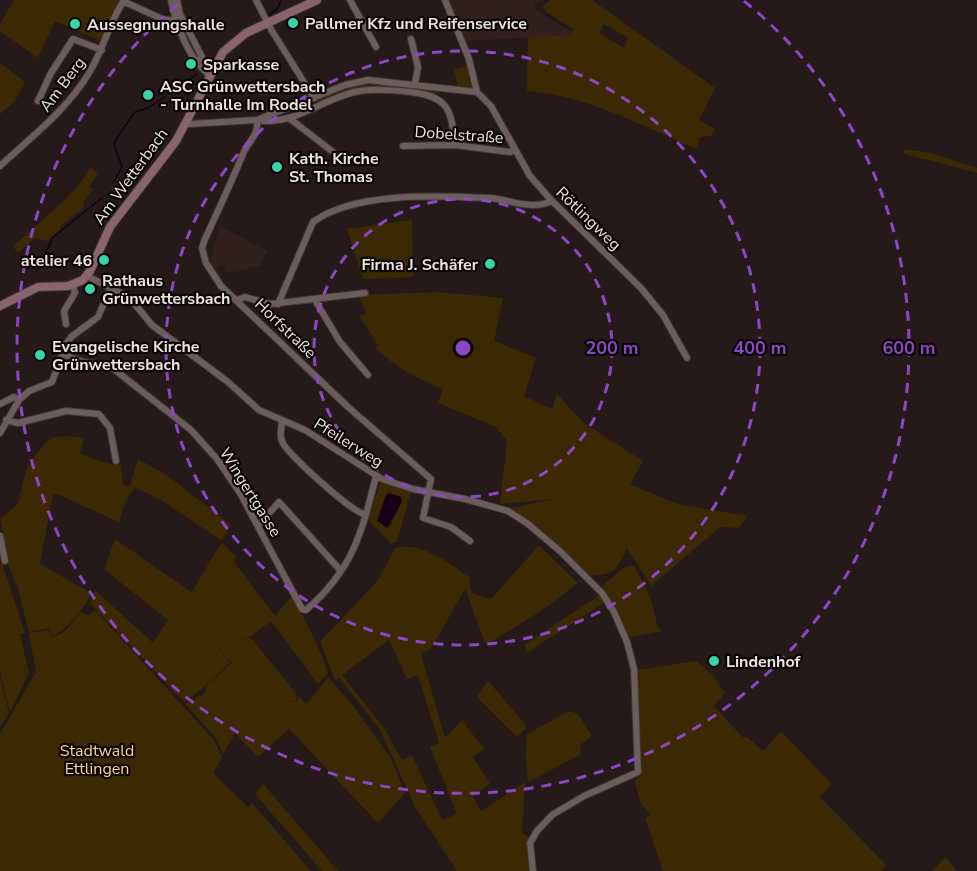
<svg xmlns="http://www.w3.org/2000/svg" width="977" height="871" font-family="'Nunito Sans',sans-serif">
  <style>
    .built { fill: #32201f }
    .green { fill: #3b2903; fill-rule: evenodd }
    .water { fill: #18001b }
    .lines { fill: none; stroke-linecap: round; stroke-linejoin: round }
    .stream { stroke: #18001b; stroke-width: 1.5 }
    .minor-casing { stroke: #3f3635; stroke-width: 8 }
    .secondary-casing { stroke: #3f3635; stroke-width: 10 }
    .minor { stroke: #6c5d5c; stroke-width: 6 }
    .secondary { stroke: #88646e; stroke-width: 8 }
    .ring { fill: none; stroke: #8c47c4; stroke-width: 3; stroke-dasharray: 10 8 }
    .poi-dot { fill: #39d4a5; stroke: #0b0606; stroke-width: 2 }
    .labels { text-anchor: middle; stroke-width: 4.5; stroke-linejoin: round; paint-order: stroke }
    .poi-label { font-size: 16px; font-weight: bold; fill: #ebe2e1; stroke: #0b0606; text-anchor: start }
    .street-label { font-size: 16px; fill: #ebe2e1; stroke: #0b0606 }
    .park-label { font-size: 16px; fill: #fcd48e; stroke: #0b0606 }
    .centre { fill: #8c47c4; stroke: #0b0606; stroke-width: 3 }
    .ring-label { font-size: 18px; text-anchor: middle; font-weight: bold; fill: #8c47c4; stroke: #0b0606; stroke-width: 4.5; stroke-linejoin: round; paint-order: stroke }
  </style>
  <rect width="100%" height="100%" fill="#251a19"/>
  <path class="built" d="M449,0H541L535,4V10L572,32V35L466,41Z
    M220,226L267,251L261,265L234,272H225V266L219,264L216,270H214L211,265V257Z"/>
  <path class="green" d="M14,0H118L119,2L103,42L55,21L38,58L0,31V24Z
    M550,0H592L715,88L699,120L715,129L711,136L700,137L696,149C640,125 589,96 527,91L528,37L571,35L573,29L546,12L543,6ZM604,24L628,38L624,48L599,33Z
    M0,63L25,82L15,101L0,114Z
    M468,66L471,87H458L454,69Z
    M374,84L441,90V92L434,94L376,88L318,105L316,100L346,87Z
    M903,149L931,153L977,168V173C952,166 929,160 904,154Z
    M90,167L98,173L90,186L93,189L83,202L84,208L60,226L61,229L47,241L35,238L18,253L13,247C33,226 80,192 90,167Z
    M412,220L413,277L363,279L347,229Z
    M437,292L503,298L494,341L536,358L524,396L552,409L557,394L585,424L643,461L630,484L677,504L747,516L739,528L720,527L651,586L627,548C615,572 616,574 587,576C563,549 538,526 507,509L554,499L500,504L507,441L496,427L438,403L443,389C417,378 396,368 375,348L378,345L359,316L366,313L358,295Z
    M67,436L84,438L80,454L113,465L120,464L123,485L130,486L138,459L164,473L231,525L222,541L164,502L135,487L125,502L119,522L57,494H53L40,564L91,593C85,609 68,628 53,636L49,628L29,632L18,588L9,567L0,519L18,504L27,467L45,443L54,437Z
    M381,481L411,491L397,542L391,544L368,520ZM401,497L402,501L390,527L378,514L384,504Z
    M115,539L194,594L192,591L222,542L236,557L234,562L275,616L292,596C306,622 319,645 328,673L318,684L271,621L250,637L240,639L251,638L297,694L296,701L289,702H297L298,696L307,704L328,677L354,707L392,760L405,793L378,823L289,729L258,757L235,733L223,754L216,738L185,704L205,693L207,685L235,660L230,662L185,603L230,663C214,677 202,691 184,702L90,603L95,590L153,643L168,620L104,569Z
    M539,545L578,583L541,611L486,645L465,589L432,647L421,654L445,738L462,720L484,749L473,757L490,784L473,797L481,811L525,782L522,833L531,838L528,849L531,871H457L416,809L380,730L339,677L335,680L320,642L378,580L395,548C422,541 450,564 470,578L469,582L472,593L491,599ZM389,640L407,679L418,675L439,743L430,747L457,814L442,820L412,755L402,760L384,728L342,675Z
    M0,563H2L25,633L20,634L29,673L10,713L0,672Z
    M634,565L651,599L658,628L663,631L630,637L600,588L623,568Z
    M600,595L605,602L528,652L524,645Z
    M95,610L214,740L222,757L213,773L248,807L252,803L311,871H0V734L36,672L29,633L48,630L53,637L64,632L81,612L89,615Z
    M696,661L712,674L725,693L714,706L743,738L746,736L763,751L781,731L832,784L820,797L886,865L881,871H663L645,818L651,815L641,804L635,782L642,769L635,674L638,670Z
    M0,676L9,713L0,727Z
    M488,681L525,724L526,728L517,737L477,697Z
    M569,711L578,714L592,736L581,744L580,755L528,782L526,757L527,734Z
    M263,784L338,871H322L255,794Z
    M946,857L957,871H932Z"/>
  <path class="water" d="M389,493L401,497L402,501L387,528L377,521L386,495Z"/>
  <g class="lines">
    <path class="stream" d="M268,16L278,8L281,0
      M113,183L122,167L114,145L116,139L135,112L148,108L197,74
      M37,271L53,237L102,198"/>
    <defs>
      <path id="minor" d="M171,0C176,24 189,61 210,75
        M177,0L180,14L202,57L197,62
        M256,0L272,31L314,98
        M350,0L376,47
        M445,0L469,59L477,92L491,106L530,176L552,201L641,288L663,315L687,358
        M123,1L162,19L176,21
        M411,39L418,67L415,84
        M38,101L51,73L73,39L102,50
        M289,118L333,152
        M257,120C259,136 248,141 243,154C231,183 218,211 205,239L202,248L206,263L221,286L348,407L431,479L423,518L451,527L470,541
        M263,121C295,123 321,101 351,93C370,88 391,90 411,92C449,97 451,109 455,145
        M186,122L190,124L257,120L345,85L368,80L477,92
        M403,146L455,145L510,152L514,150
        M0,166C32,136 66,111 89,73C103,50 109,23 123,2
        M87,276L129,297L152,325L228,382L259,410L305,430L382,479L413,489L465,499L508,511L528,524L561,552L602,593L614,612L627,642L634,669L638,772L584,796L552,815L537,831L530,843L533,871
        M237,300L245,297L270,304L365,293
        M315,300L340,342L368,375
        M278,304L313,222C355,191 439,196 489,198C509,199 531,211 552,201
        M66,324L64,311L75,293L73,285
        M63,354L83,362L110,366L191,430L217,459L240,493L302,609L306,610C353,570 362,532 376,476
        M0,404L14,397L19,400
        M6,420L18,423L66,411L99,414L110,428L116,461
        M282,422C281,430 279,438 284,445C294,459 350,511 366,515
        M0,433L19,400L29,391L52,382L66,344L71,337L98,317L111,287
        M259,525L279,502L341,571
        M0,536L5,561"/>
      <path id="secondary" d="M0,306L38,287L68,286L83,280L90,271L110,227L176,141L223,52L246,33L317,0"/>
    </defs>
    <use href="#minor" class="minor-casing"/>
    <use href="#secondary" class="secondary-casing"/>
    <use href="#minor" class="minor"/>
    <use href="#secondary" class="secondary"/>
  </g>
  <g class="ring">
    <circle cx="463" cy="348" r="149"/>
    <circle cx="463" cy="348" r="297"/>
    <path d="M744 1A446 446 0 1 1 182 1"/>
  </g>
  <g class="poi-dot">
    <circle cx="293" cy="23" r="6"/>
    <circle cx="75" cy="24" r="6"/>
    <circle cx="191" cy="64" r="6"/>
    <circle cx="148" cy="95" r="6"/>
    <circle cx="277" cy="167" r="6"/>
    <circle cx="104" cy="260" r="6"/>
    <circle cx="490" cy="264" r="6"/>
    <circle cx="90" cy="289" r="6"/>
    <circle cx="40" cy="355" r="6"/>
    <circle cx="714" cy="661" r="6"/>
  </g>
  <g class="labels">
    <g class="poi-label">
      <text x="305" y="29">Pallmer Kfz und Reifenservice</text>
      <text x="87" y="30">Aussegnungshalle</text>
      <text x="203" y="70">Sparkasse</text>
      <text x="160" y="92">ASC Grünwettersbach<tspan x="160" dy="18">- Turnhalle Im Rodel</tspan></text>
      <text x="289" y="164">Kath. Kirche<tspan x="289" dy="18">St. Thomas</tspan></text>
      <text x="92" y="266" text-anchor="end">atelier 46</text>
      <text x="478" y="270" text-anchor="end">Firma J. Schäfer</text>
      <text x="102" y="286">Rathaus<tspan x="102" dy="18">Grünwettersbach</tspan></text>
      <text x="52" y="352">Evangelische Kirche<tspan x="52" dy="18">Grünwettersbach</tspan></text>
      <text x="726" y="667">Lindenhof</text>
    </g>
    <g class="street-label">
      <text transform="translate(62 84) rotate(-53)" y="6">Am Berg</text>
      <text transform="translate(459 134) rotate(4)" y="6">Dobelstraße</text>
      <text transform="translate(130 176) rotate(-54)" y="6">Am Wetterbach</text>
      <text transform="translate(589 218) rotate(44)" y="6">Rötlingweg</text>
      <text transform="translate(286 328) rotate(44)" y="6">Horfstraße</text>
      <text transform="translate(349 442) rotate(32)" y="6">Pfeilerweg</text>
      <text transform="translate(251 492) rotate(58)" y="6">Wingertgasse</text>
    </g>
    <g class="park-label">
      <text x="97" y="756">Stadtwald<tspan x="97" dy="18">Ettlingen</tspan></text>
    </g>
  </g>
  <circle cx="463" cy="348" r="9" class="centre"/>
  <g class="ring-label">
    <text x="612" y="354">200 m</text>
    <text x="760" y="354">400 m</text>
    <text x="909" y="354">600 m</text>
  </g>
</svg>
